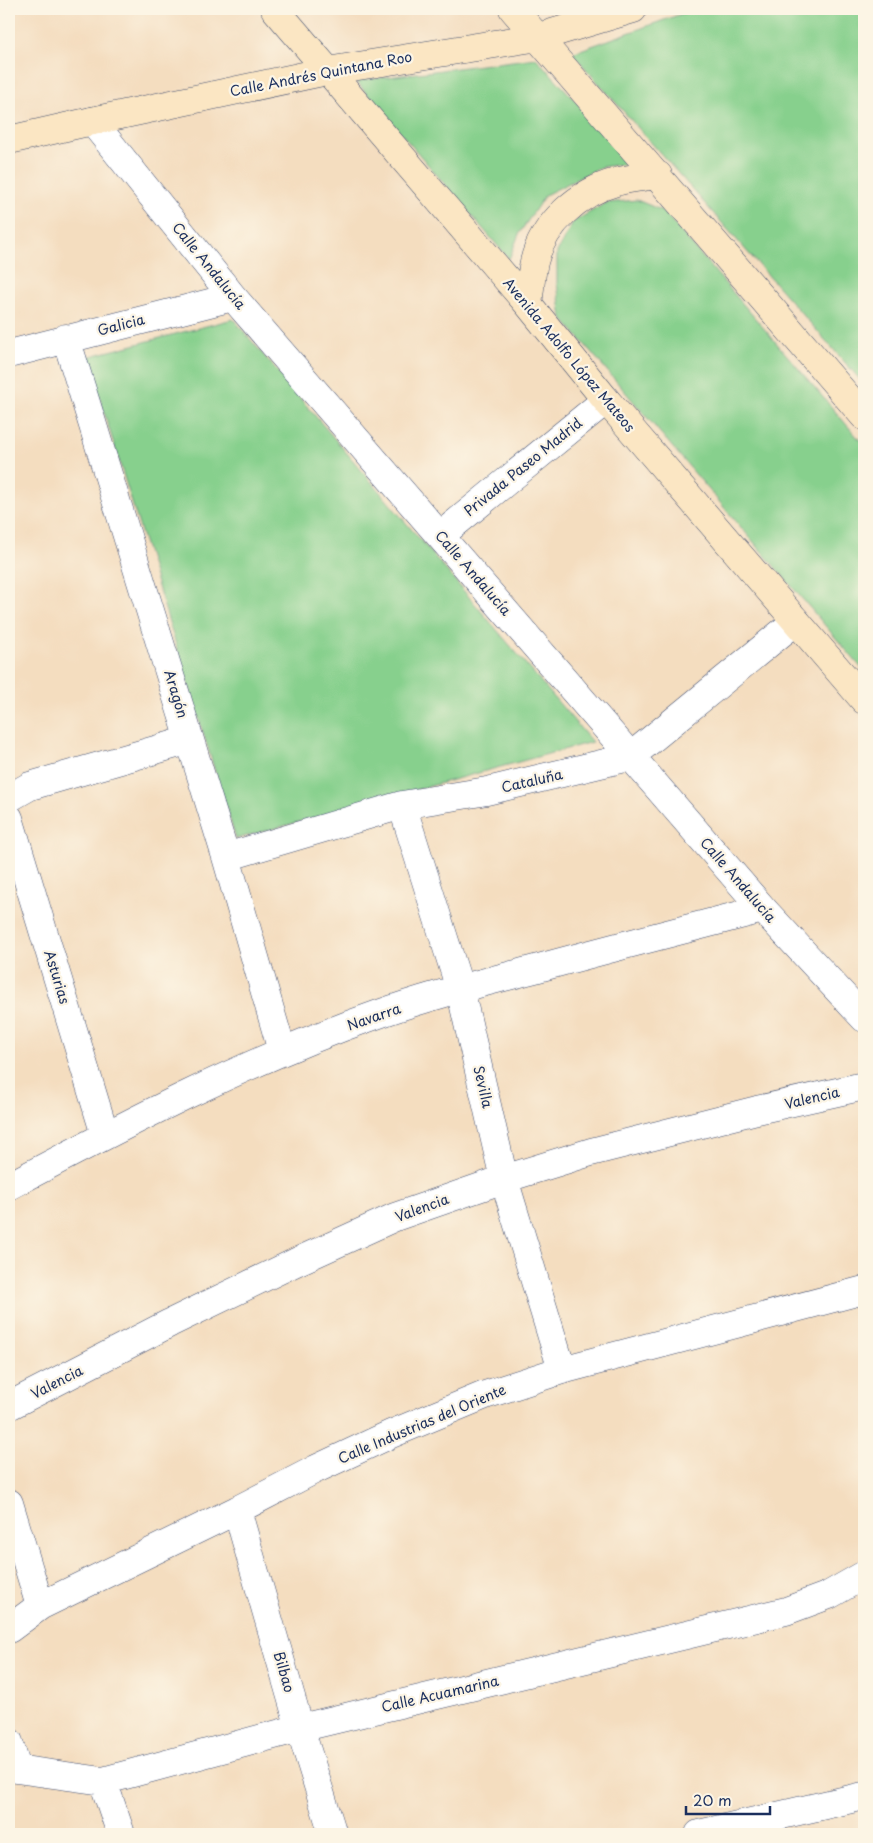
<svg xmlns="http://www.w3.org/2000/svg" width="873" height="1843" font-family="'Playpen Sans',sans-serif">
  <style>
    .green { fill: #87d08d; stroke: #518076 }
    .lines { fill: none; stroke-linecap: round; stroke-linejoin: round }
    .street-casing { stroke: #3c496d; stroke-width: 29 }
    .secondary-casing { stroke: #3c496d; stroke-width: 29 }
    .street { stroke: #fff; stroke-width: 28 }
    .secondary { stroke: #fbe6c3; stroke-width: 28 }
    .labels { text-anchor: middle; stroke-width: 4.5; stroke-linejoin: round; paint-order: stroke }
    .street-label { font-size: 14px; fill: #1b2f5e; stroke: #fcf5e5 }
  </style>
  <rect width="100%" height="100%" fill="#fcf5e5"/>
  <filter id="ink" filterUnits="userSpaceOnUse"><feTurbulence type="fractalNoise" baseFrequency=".02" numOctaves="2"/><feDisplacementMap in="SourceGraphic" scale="10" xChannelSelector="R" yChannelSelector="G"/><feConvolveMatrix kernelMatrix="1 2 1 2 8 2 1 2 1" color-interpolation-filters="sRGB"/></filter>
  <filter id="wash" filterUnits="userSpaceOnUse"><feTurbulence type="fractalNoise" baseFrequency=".0096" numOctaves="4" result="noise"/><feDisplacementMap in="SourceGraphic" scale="20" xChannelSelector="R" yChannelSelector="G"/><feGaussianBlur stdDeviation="1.12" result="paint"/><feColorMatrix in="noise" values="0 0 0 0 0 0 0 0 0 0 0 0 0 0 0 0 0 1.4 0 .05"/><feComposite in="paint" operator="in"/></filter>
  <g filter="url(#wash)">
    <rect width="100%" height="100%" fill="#f4ddbf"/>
    <path class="green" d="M695,9H864V384L572,53Z
      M536,58L633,163L601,167L545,195L519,234L509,259L356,81Z
      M637,200L663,211L864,445V671L562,318L557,284V252L573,222L606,203Z
      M233,319L592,742L236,839L87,357Z"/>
  </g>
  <g filter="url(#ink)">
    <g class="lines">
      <defs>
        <path id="street" d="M92,121L233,297L763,909L864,1018
          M66,338L226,857L282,1051
          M9,354L233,297
          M441,535L606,400
          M9,798L30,786L190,740
          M402,805L460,989L504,1179L562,1370
          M9,818L105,1135
          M226,857L402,805L487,791L630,757L796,621
          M9,1186C128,1123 248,1060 376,1015C428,996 482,983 535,969C611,948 687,929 763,909
          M9,1406L170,1323L296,1262L395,1217L504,1179L591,1152L757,1110L864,1086
          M9,1503L40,1606
          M237,1510L300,1728L333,1834
          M9,1629L40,1606L237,1510L316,1469L391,1434L485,1395L562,1370L864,1290
          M9,1742L17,1769
          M9,1768L103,1781L300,1728L786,1611L829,1595L864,1575
          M103,1781L121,1834
          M699,1834L864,1796"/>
        <path id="secondary" d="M275,9L528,304L606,400L864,700
          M513,9L864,416
          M9,140L92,121L327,71L539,37L633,9
          M528,304C530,290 531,275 534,262C543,224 579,192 616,182C629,178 644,177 658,175"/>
      </defs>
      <use href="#street" class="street-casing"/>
      <use href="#secondary" class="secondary-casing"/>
      <use href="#street" class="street"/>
      <use href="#secondary" class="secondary"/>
    </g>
  </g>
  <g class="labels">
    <g class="street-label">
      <text transform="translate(321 74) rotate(-11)" y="5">Calle Andrés Quintana Roo</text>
      <text transform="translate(209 266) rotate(51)" y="5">Calle Andalucía</text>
      <text transform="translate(121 325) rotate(-14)" y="5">Galicia</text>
      <text transform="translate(569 355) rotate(50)" y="5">Avenida Adolfo López Mateos</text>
      <text transform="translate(523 467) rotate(-39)" y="5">Privada Paseo Madrid</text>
      <text transform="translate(473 573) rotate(49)" y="5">Calle Andalucía</text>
      <text transform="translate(176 694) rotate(73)" y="5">Aragón</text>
      <text transform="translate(532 781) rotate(-13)" y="5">Cataluña</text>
      <text transform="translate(738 880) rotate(49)" y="5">Calle Andalucía</text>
      <text transform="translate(57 977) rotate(73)" y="5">Asturias</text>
      <text transform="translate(374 1017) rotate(-19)" y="5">Navarra</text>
      <text transform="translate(483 1087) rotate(77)" y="5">Sevilla</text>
      <text transform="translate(812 1098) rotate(-13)" y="5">Valencia</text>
      <text transform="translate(422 1208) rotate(-20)" y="5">Valencia</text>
      <text transform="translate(57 1382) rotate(-27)" y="5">Valencia</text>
      <text transform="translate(422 1424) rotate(-23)" y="5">Calle Industrias del Oriente</text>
      <text transform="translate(284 1672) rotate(74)" y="5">Bilbao</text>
      <text transform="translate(440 1694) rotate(-13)" y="5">Calle Acuamarina</text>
    </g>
  </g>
  <rect width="873" height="1843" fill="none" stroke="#fcf5e5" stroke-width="30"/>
  <path d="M686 1806v8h84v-8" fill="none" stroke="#1b2f5e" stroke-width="2.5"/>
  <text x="693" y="1806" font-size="15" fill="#1b2f5e" stroke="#fcf5e5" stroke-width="4" paint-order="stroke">20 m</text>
</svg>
